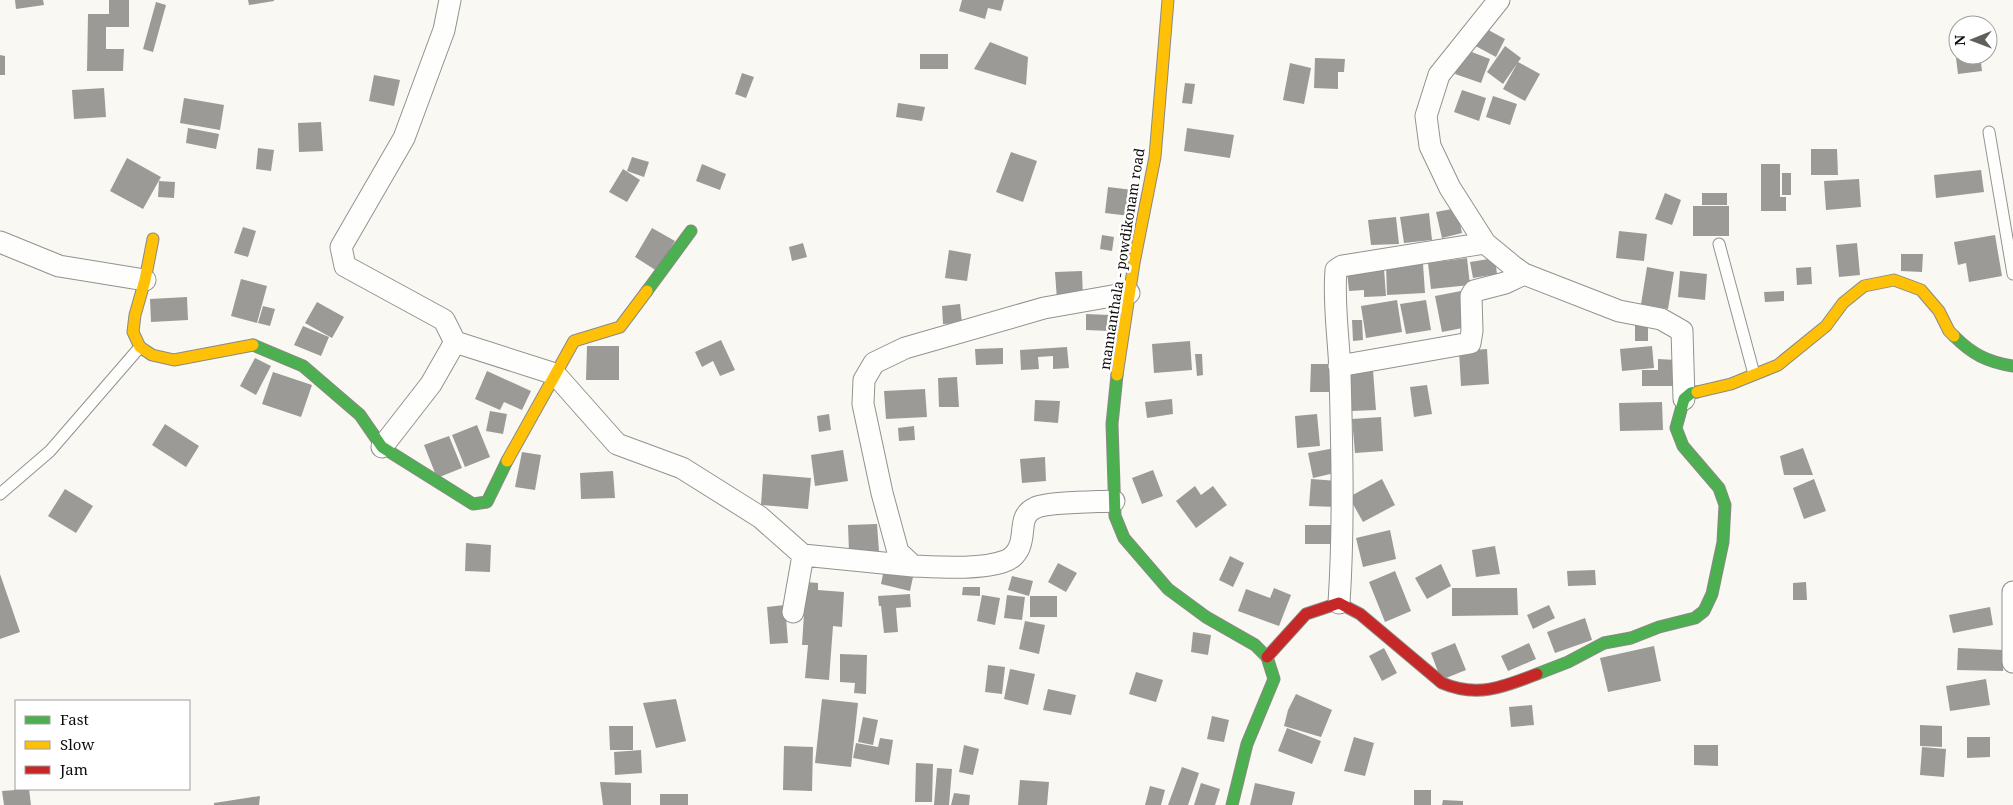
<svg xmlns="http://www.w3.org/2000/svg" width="2013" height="805" font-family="'Noto Serif',serif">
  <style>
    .building { fill: #9c9a97 }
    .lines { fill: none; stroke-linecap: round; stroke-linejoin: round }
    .lane-casing { stroke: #939290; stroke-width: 13 }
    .street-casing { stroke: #939290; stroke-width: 23 }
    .fast-casing { stroke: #8a8986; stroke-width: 13 }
    .slow-casing { stroke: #8a8986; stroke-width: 13 }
    .jam-casing { stroke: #8a8986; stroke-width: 13 }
    .lane { stroke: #fefefd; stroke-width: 11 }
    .street { stroke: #fefefd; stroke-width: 21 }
    .fast { stroke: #4caf50; stroke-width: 11 }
    .slow { stroke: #ffc107; stroke-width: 11 }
    .jam { stroke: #c62828; stroke-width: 11 }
    .labels { text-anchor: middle; stroke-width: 5; stroke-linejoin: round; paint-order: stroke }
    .street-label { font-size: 14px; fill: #0c0c0c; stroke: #fff }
  </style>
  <rect width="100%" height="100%" fill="#faf8f2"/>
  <path class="building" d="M15,0H43L44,5L16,9Z
    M109,0H129V27H106V49H124L123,71H87L88,14H109Z
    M248,0H274V1L249,5Z
    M962,0H1004L1001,11L988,8L985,19L959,11Z
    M156,2L166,5L153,52L143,49Z
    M1481,26L1505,39L1496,57L1472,44Z
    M990,42L1028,57L1026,85L974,69Z
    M1505,46L1521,58L1503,84L1487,72Z
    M1464,49L1490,59L1481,83L1455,74Z
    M1955,50H1958V55H1980L1982,71L1958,74Z
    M920,54H948V69H920Z
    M0,55L5,56V75H0Z
    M1315,58L1345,59L1344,72H1338V89L1314,88Z
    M1518,62L1540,74L1525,101L1503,89Z
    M1290,63L1311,68L1304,104L1283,100Z
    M742,73L754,77L746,98L735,94Z
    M374,75L400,80L394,106L369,101Z
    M1185,83L1195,84L1192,104L1182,103Z
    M104,88L106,117L74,119L72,90Z
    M1462,90L1486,98L1479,121L1454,112Z
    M1493,96L1517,104L1510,125L1486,117Z
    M184,98L224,105L220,130L180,123Z
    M898,103L925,107L922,121L896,117Z
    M321,122L323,151L299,152L298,123Z
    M188,128L219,134L216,149L186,143Z
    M1187,128L1234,135L1230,158L1184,151Z
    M258,148L274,150L271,171L256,169Z
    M1811,149H1837L1838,175H1811Z
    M1011,152L1037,161L1023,202L996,192Z
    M632,157L649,162L644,177L627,171Z
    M127,158L161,177L143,209L110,191Z
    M702,164L726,174L720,190L696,181Z
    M1761,164H1780V197H1786V211H1761Z
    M623,169L640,180L627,202L609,192Z
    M1981,170L1984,192L1936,198L1934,175Z
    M1782,173H1791V195H1782Z
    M1859,179L1861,207L1826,210L1824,181Z
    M159,181L175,182L174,198L158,197Z
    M1108,187L1133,190L1130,216L1105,213Z
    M1665,193L1681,200L1672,225L1655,219Z
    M1702,193H1727V205H1702Z
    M1693,206H1729V236H1693Z
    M1457,208L1462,233L1442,238L1436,212Z
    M1429,213L1432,240L1404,243L1400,217Z
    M1396,217L1399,244L1371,245L1368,220Z
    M243,227L256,231L248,257L234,253Z
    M652,228L675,241L657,271L635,257Z
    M1619,231L1647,234L1644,261L1616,258Z
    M1102,235L1114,237L1112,251L1100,249Z
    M1995,235L2002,276L1969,282L1966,263L1958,265L1954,242Z
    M803,243L807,257L792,261L789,247Z
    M1857,243L1860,275L1839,277L1836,245Z
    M949,250L971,254L967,281L945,278Z
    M1901,254H1923L1922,272L1901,271Z
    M1467,258L1470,285L1431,289L1428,263Z
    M1495,258L1497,274L1473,278L1470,262Z
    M1423,264L1425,293L1387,295L1386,265Z
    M1647,267L1674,272L1668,309L1641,304Z
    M1811,267L1812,284L1797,285L1796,268Z
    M1384,269L1386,296L1364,297V290L1349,291L1347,271Z
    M1082,271L1083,299L1057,300L1055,272Z
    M1680,271L1707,274L1705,300L1678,297Z
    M241,279L267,286L257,323L231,316Z
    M1461,291L1468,327L1442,332L1435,296Z
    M1784,291V301L1765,302L1764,292Z
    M187,297L188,320L151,322L150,299Z
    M1397,300L1402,332L1366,338L1361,306Z
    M1426,300L1431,330L1406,334L1400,304Z
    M317,302L344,317L332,338L305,323Z
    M960,304L962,323L943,324L942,306Z
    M263,306L275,309L270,326L258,323Z
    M1086,314L1110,315V331L1086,330Z
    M1352,320H1362L1363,340L1353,341Z
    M1635,325H1648V341H1635Z
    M303,326L329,337L321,356L294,345Z
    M721,340L735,370L720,376L713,361L702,367L695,352Z
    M1190,341L1192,370L1154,373L1152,344Z
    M587,346H619V380H586Z
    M1652,346L1654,368L1622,371L1620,349Z
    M1067,347L1069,368L1053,369V356L1038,357L1039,369L1021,370L1020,350Z
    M1003,348V364L976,365L975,349Z
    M1487,349L1489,384L1461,386L1459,351Z
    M1195,354H1202L1203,375L1197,376Z
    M255,358L271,366L256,395L240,386Z
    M1658,359L1676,360L1675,386H1642V370H1658Z
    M1311,364H1332V392H1310Z
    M1373,370L1376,410L1352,411L1350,371Z
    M487,371L531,391L522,410L504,402L500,410L475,399Z
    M273,372L312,385L301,417L262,404Z
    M957,377L959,407H939L938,378Z
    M1427,385L1432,414L1414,417L1410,387Z
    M925,389L927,417L886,419L884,391Z
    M1172,399L1173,414L1147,418L1145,402Z
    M1035,400L1060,401L1058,423L1034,421Z
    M1662,402L1663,430L1620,431L1619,403Z
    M490,411L507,414L503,434L486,431Z
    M829,414L831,430L819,432L817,416Z
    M1317,414L1320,446L1297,448L1295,416Z
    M1381,417L1383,451L1355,453L1352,419Z
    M165,424L199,446L186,467L152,445Z
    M477,425L490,457L465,467L452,435Z
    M914,426L915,440L899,441L898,428Z
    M449,436L462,468L437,478L424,445Z
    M1335,448L1339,472L1313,478L1308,453Z
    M1803,448L1813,475H1784L1780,456Z
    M843,450L848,481L815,486L811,455Z
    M522,452L541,455L535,490L515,487Z
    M1045,457L1046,481L1022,483L1020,459Z
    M1153,470L1163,496L1142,504L1132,478Z
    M613,471L615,498L581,499L580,473Z
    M763,474L811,478L808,509L761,505Z
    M1311,479L1338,481L1337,507L1309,506Z
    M1382,479L1395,505L1363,522L1349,497Z
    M1814,479L1826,511L1804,519L1793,488Z
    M1195,486L1201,495L1213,486L1227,505L1196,528L1176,501Z
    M65,489L93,506L76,533L48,516Z
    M877,524L879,551L849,552L848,525Z
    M1305,525H1333V544H1305Z
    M1390,530L1396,559L1363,567L1356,538Z
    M466,543L491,545L490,572L465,571Z
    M1495,546L1500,574L1476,577L1472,550Z
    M1230,556L1244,563L1233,587L1219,580Z
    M1058,563L1077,573L1066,592L1048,582Z
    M1441,564L1451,586L1427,599L1415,578Z
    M884,569L913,577L910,591L881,584Z
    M1595,570L1596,585L1568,586L1567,571Z
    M1395,571L1411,611L1385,622L1369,582Z
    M0,574L20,632L0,639Z
    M1012,576L1033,581L1029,596L1008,590Z
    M806,582L818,583V590L844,592L842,627L833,626L829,680L805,678L808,645H802Z
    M1806,582L1807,600H1793V583Z
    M963,587H980V596L962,595Z
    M1274,588L1291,595L1279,626L1238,611L1246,589L1270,598Z
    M1452,588H1517L1518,615L1452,616Z
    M910,594L911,607L896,608L898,632L884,633L881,606H879L878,596Z
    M982,595L1000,598L995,625L977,621Z
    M1007,595L1025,597L1022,620L1004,618Z
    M1030,596H1057V617H1030Z
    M785,605L788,643L770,644L767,607Z
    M1549,605L1555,618L1533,629L1527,615Z
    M1990,607L1993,625L1953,633L1949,615Z
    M1585,618L1592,640L1555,653L1547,632Z
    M1025,621L1045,625L1039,654L1019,649Z
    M1193,632L1211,635L1208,655L1191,652Z
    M1455,643L1466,670L1441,680L1431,653Z
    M1529,643L1536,659L1508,671L1501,656Z
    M1654,646L1661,681L1608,692L1600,658Z
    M1384,648L1397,673L1382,681L1369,656Z
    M1958,648L2004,650L2003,671L1957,670Z
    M840,654L867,655L866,694L854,693L855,683L840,682Z
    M988,665L1005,667L1002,694L985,692Z
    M1010,669L1035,674L1028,705L1004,699Z
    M1136,672L1163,680L1156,702L1129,694Z
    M1986,679L1990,705L1950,711L1946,686Z
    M1048,689L1076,695L1071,715L1043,710Z
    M1296,694L1332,710L1321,737L1284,726L1288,710Z
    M676,699L686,741L656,748L643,703Z
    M822,699L858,703L851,767L815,763Z
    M1532,705L1534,725L1511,727L1509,707Z
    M1212,716L1229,720L1224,742L1207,739Z
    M863,717L878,720L873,745L858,742Z
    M1920,725L1942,726V747L1920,746Z
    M609,726H633V750H610Z
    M1287,728L1321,741L1312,764L1278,751Z
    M1354,737L1374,743L1365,776L1344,771Z
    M1967,737H1990V757L1967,758Z
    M880,738L893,740L889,765L853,758L856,743L878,747Z
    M964,745L979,749L973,775L959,772Z
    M1694,745H1718V766L1694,765Z
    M784,746L813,747L812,791L783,790Z
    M1922,747L1946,749L1944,777L1920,775Z
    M641,750L642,773L615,775L614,752Z
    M916,763L933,764L932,802H915Z
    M1182,767L1199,773L1188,805H1168Z
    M937,768L952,769L949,805H934Z
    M1020,780L1049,782L1047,805H1018Z
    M600,782L631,783V805H603Z
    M1201,783L1220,789L1215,805H1194Z
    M1255,783L1295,792L1292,805H1250Z
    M1150,786L1165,790L1161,805H1145Z
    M29,789L31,805H4L2,791Z
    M1414,790H1431V805H1414Z
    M954,793L970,795L969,805H951Z
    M660,794H688V805H660Z
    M260,796L259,805H214V803Z
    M1443,800L1463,801V805H1442Z"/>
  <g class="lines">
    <defs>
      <path id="lane" d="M1989,132L2013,274
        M1719,244L1754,374
        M0,494L50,451L140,347"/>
      <path id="street" d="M1499,0L1439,75L1426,116L1430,146L1450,188L1485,243L1514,267L1524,274L1619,311L1661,319L1682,331L1684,399
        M0,242L59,266L145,280
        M455,342L555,374L617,444L682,468L760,517L803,555L913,566
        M1339,366L1470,343L1472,331L1471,296L1474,291L1505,283L1524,274
        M382,447L431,384L455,342L444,320L345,266L341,247L404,138L444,30L450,0
        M1114,501C1098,502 1046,502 1035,508C1019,515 1025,532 1020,545C1018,552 1012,559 1005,561C982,570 938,567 913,566L898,552L882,493L863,404L864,380L874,363L905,348L1044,308L1129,293
        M2013,592V662
        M1339,603C1344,527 1342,450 1340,373C1339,339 1333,304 1336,270L1342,266L1485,243
        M793,612L803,555"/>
      <path id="fast" d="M647,291L691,231
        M1954,336C1972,354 1987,362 2013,366
        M253,345L303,366L360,415L382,447L473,504L487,502L507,461
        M1117,375L1112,424L1115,516L1124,538L1168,589L1206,617L1255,645L1267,657L1274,679L1247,744L1232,805
        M1537,674L1568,662L1604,643L1631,638L1659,627L1695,618L1704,611L1712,594L1723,542L1725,505L1719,488L1683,446L1676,428L1684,399L1691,393L1697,392"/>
      <path id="slow" d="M153,239L145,280L135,315L133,332L140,347L152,355L174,360L253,345
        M1117,375L1134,263L1155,157L1168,0
        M1697,392L1731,384L1778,365L1826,326L1843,303L1864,286L1894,280L1921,290L1939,311L1949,331L1954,336
        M507,461L574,341L620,327L647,291"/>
      <path id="jam" d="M1267,657L1306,614L1339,603L1360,614L1442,683C1477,698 1504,687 1537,674"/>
    </defs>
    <use href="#lane" class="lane-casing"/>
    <use href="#street" class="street-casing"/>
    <use href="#fast" class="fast-casing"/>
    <use href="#slow" class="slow-casing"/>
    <use href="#jam" class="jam-casing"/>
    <use href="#lane" class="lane"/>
    <use href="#street" class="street"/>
    <use href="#fast" class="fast"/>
    <use href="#slow" class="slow"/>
    <use href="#jam" class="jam"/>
  </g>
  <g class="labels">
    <g class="street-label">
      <text transform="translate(1122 259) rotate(-81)" y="5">mannanthala - powdikonam road</text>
    </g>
  </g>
  <rect x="15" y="700" width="175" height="90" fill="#ffffff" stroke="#9e9e9e"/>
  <rect x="25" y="716" width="25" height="8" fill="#4caf50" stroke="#9e9e9e"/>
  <text x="60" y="725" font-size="15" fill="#0c0c0c">Fast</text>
  <rect x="25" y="741" width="25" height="8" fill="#ffc107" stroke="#9e9e9e"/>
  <text x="60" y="750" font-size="15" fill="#0c0c0c">Slow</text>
  <rect x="25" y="766" width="25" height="8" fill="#c62828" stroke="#9e9e9e"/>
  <text x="60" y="775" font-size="15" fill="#0c0c0c">Jam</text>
  <g transform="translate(1973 40) rotate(269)"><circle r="24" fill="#ffffff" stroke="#9e9e9e"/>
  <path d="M0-4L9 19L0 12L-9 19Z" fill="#5f5f5c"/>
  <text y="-8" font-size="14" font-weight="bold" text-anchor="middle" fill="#0c0c0c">N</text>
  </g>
</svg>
